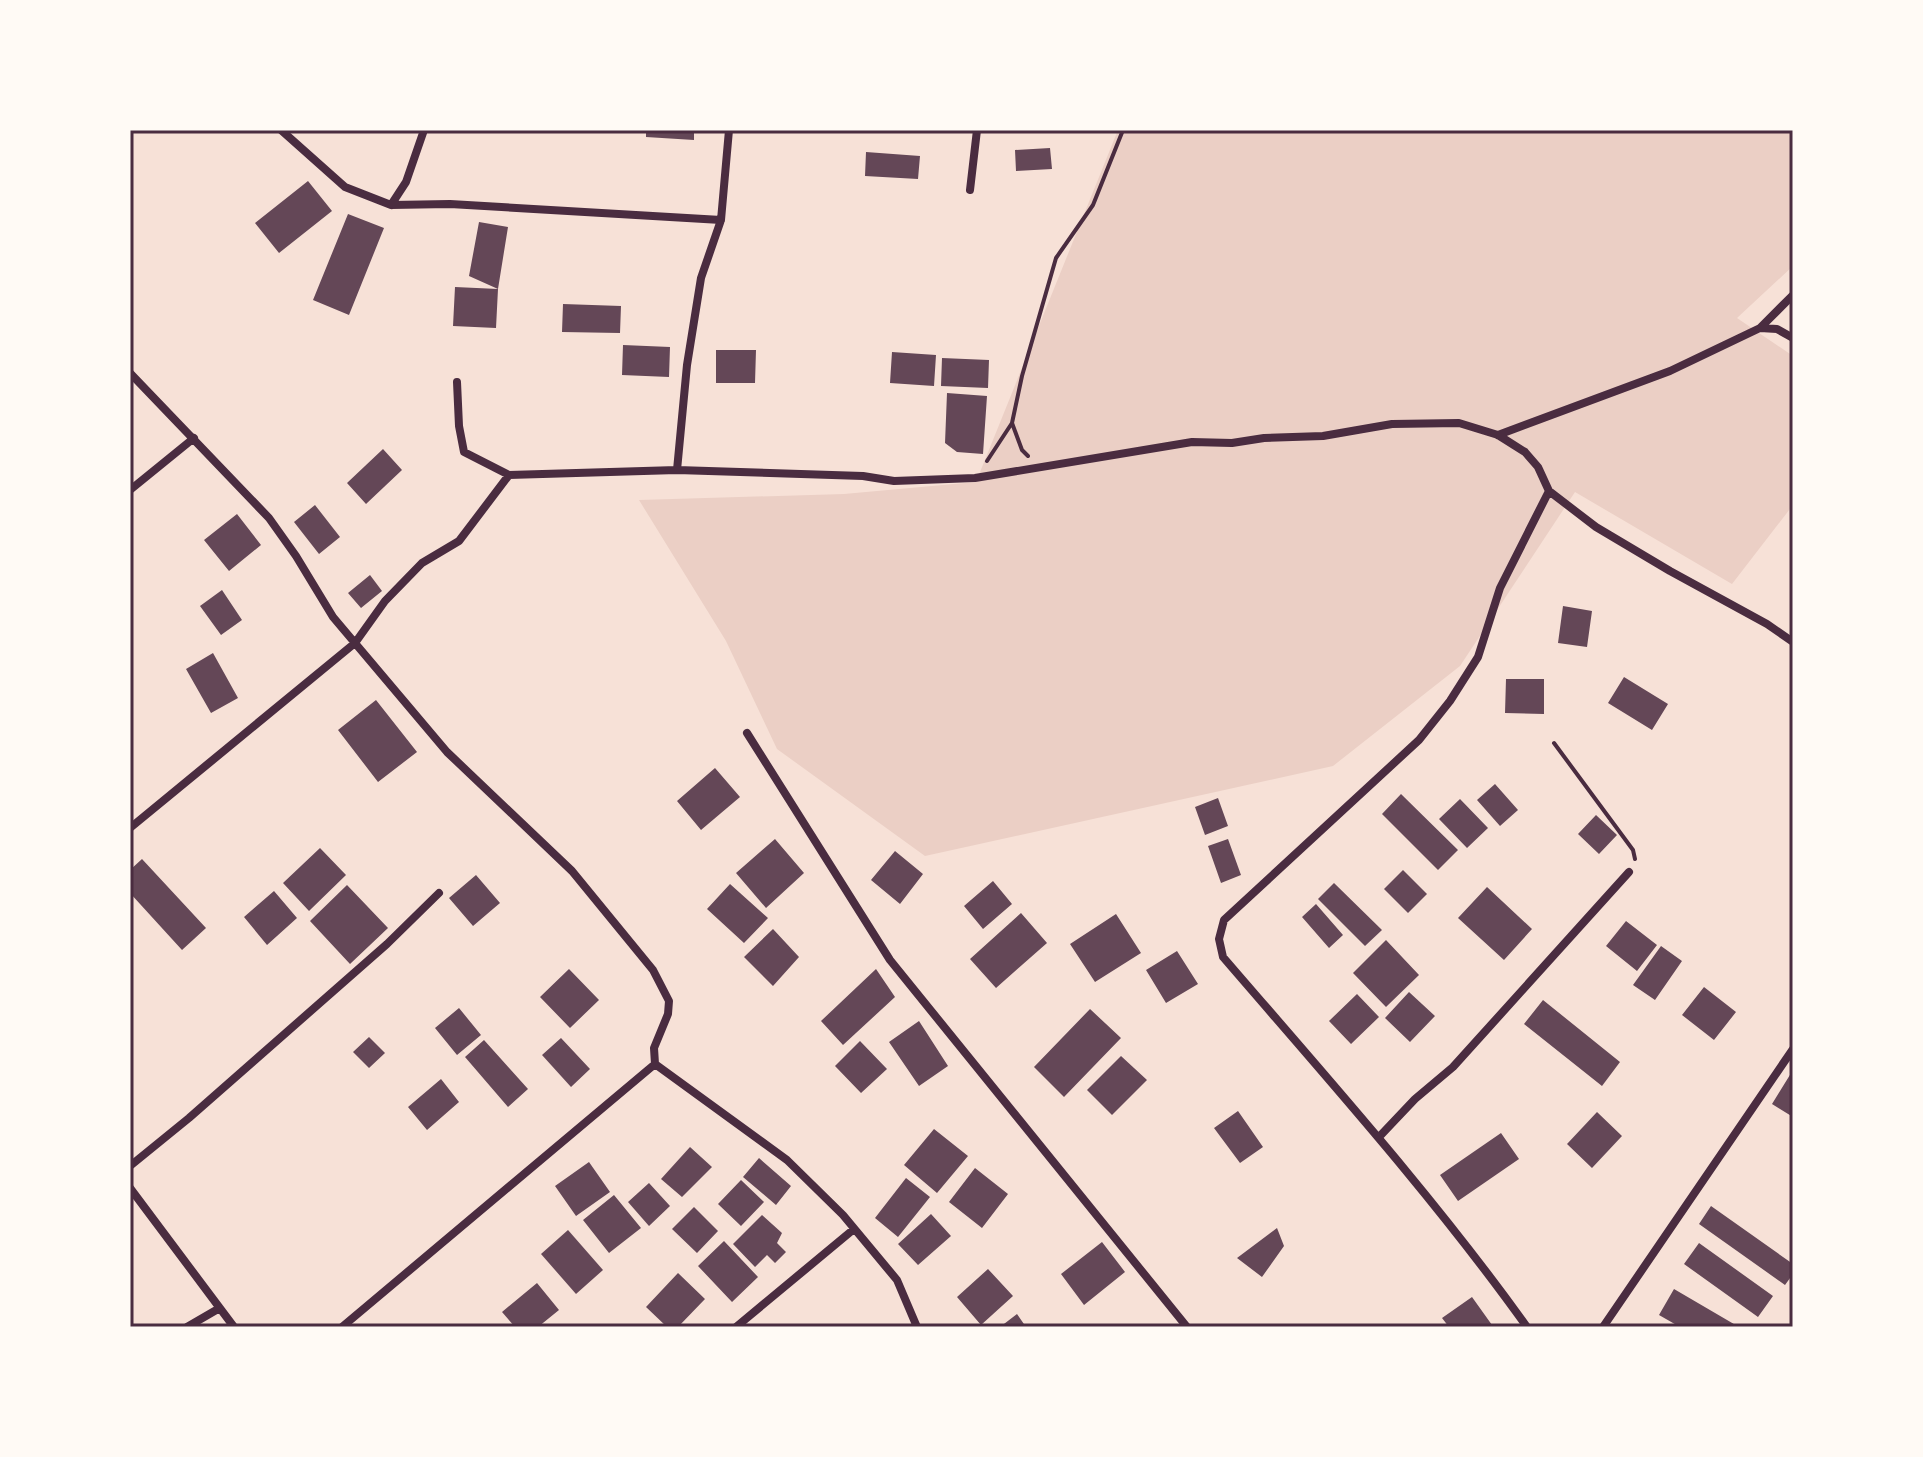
<svg xmlns="http://www.w3.org/2000/svg" width="1923" height="1457" font-family="Inter,sans-serif">
  <style>
    .green { fill: #ebcfc5 }
    .building { fill: #644757 }
    .lines { fill: none; stroke-linecap: round; stroke-linejoin: round }
    .path { stroke: #4a2c40; stroke-width: 4 }
    .minor { stroke: #4a2c40; stroke-width: 8 }
    .neatline { fill: none; stroke: #4a2c40; stroke-width: 3 }
  </style>
  <rect width="100%" height="100%" fill="#f7e1d7"/>
  <path class="green" d="M1118,130H1793V266L1737,318L1793,356V505L1732,584L1575,492L1460,666L1333,766L925,856L777,749L726,641L639,500L844,494L976,482Z"/>
  <path class="building" d="M646,130H694V140L646,137Z
    M1050,148L1052,169L1016,171L1015,150Z
    M866,152L920,156L918,179L865,176Z
    M308,181L332,211L279,253L255,223Z
    M348,214L384,228L349,315L313,300Z
    M479,222L508,227L498,289L469,276Z
    M455,287L498,289L496,328L453,326Z
    M563,304L621,306L620,333L562,332Z
    M623,345L670,347L669,377L622,375Z
    M716,350H756L755,383H716Z
    M892,352L936,355L934,386L890,383Z
    M942,358L989,360L988,388L941,386Z
    M947,393L987,396L983,454L957,452L945,443Z
    M383,449L402,470L366,504L347,483Z
    M315,505L340,537L319,554L294,522Z
    M237,514L261,545L229,571L204,540Z
    M370,575L382,591L361,608L348,593Z
    M222,590L242,620L221,635L200,606Z
    M1563,606L1592,611L1587,647L1558,643Z
    M213,653L238,698L211,713L186,669Z
    M1624,677L1668,704L1652,730L1608,703Z
    M1506,679H1544V714L1505,713Z
    M376,700L417,752L378,782L338,730Z
    M715,768L740,797L701,830L677,801Z
    M1495,784L1518,810L1500,826L1477,800Z
    M1401,794L1458,850L1438,870L1382,814Z
    M1218,798L1228,826L1205,835L1195,807Z
    M1460,799L1488,828L1467,848L1439,819Z
    M1596,815L1617,835L1599,854L1578,834Z
    M775,839L804,873L766,908L736,873Z
    M1228,839L1241,875L1221,883L1208,846Z
    M320,848L346,875L309,911L283,883Z
    M895,851L923,874L900,904L871,880Z
    M142,859L206,928L182,950L130,893V870Z
    M1403,870L1427,894L1408,913L1384,889Z
    M476,875L500,903L473,926L449,898Z
    M993,881L1012,904L983,929L964,906Z
    M1334,883L1382,930L1365,946L1318,899Z
    M730,884L768,918L744,943L707,909Z
    M347,885L388,928L350,964L310,921Z
    M1487,887L1532,929L1504,960L1458,918Z
    M274,891L297,918L267,945L244,917Z
    M1316,904L1343,935L1329,948L1302,917Z
    M1021,913L1047,943L996,988L970,959Z
    M1116,914L1141,953L1095,982L1070,944Z
    M1626,921L1657,945L1637,971L1606,946Z
    M773,929L799,957L773,986L744,957Z
    M1386,940L1419,975L1386,1007L1353,973Z
    M1661,946L1682,961L1655,1000L1633,985Z
    M1177,951L1198,984L1166,1003L1146,970Z
    M569,969L599,1000L570,1028L540,997Z
    M876,969L895,997L843,1045L821,1021Z
    M1704,987L1736,1012L1714,1040L1682,1015Z
    M1409,992L1435,1016L1410,1042L1385,1018Z
    M1357,994L1379,1017L1351,1044L1329,1021Z
    M1543,1000L1620,1062L1602,1086L1524,1024Z
    M459,1008L481,1035L457,1055L435,1028Z
    M1090,1009L1121,1038L1064,1097L1034,1067Z
    M919,1021L948,1066L919,1086L889,1042Z
    M369,1037L385,1053L369,1068L353,1052Z
    M561,1038L590,1069L571,1087L542,1055Z
    M484,1040L528,1089L508,1107L465,1057Z
    M860,1041L887,1069L861,1093L835,1066Z
    M1121,1056L1147,1080L1112,1115L1087,1090Z
    M1793,1070V1117L1772,1104Z
    M441,1079L459,1102L427,1130L408,1107Z
    M1238,1111L1263,1147L1240,1163L1214,1128Z
    M1597,1112L1622,1136L1592,1168L1567,1144Z
    M934,1129L968,1156L937,1193L904,1165Z
    M1501,1133L1519,1159L1458,1201L1440,1175Z
    M690,1147L712,1167L682,1197L661,1179Z
    M759,1158L791,1186L776,1205L743,1177Z
    M589,1162L610,1192L576,1216L555,1186Z
    M975,1168L1008,1194L982,1228L949,1202Z
    M906,1178L930,1197L898,1237L875,1218Z
    M741,1180L764,1202L741,1226L718,1204Z
    M649,1183L670,1206L649,1226L628,1202Z
    M614,1195L641,1228L609,1253L583,1220Z
    M1711,1206L1793,1264V1274L1785,1285L1699,1224Z
    M694,1207L718,1231L697,1253L672,1229Z
    M931,1214L951,1236L918,1265L898,1244Z
    M762,1215L782,1233L777,1243L786,1252L775,1263L767,1255L755,1267L733,1244Z
    M1277,1228L1284,1246L1262,1277L1237,1258Z
    M568,1230L603,1270L576,1294L541,1254Z
    M724,1241L758,1277L732,1302L698,1266Z
    M1102,1242L1125,1272L1084,1305L1061,1274Z
    M1699,1243L1773,1296L1758,1317L1684,1264Z
    M988,1269L1013,1296L981,1325L957,1297Z
    M678,1273L705,1299L678,1327H667L646,1307Z
    M537,1283L559,1310L538,1327H515L502,1312Z
    M1674,1289L1739,1327H1680L1659,1315Z
    M1472,1297L1492,1325L1449,1327L1442,1318Z
    M1017,1314L1026,1327H1000Z"/>
  <g class="lines">
    <path class="path" d="M1028,456L1022,450L1012,423L1022,376L1056,258L1093,205L1123,130
      M987,461L1012,423
      M1554,743L1633,850L1635,859"/>
    <path class="minor" d="M281,130L345,187L391,205
      M424,130L406,182L391,205L450,204L721,220
      M970,190L977,130
      M1760,328L1793,295
      M130,373L269,518L296,556L333,617L447,752L572,871L653,970L669,1001L668,1014L654,1048L655,1064L787,1160L843,1215L897,1280L917,1327
      M457,382L459,426L464,452L509,475L677,470L863,476L894,481L975,478L1192,442L1232,443L1264,438L1323,436L1392,424L1459,423L1498,435L1525,452L1538,467L1549,491L1596,527L1670,571L1767,624L1793,642
      M1498,435L1670,371L1760,328L1777,329L1793,338
      M677,470L687,365L701,278L721,220L729,130
      M130,490L194,438
      M747,733L890,960L1187,1327
      M130,828L355,643L385,601L422,563L459,541L509,475
      M1379,1137L1415,1099L1453,1067L1629,872
      M130,1166L189,1118L387,944L439,893
      M130,1188L234,1327
      M187,1327L218,1309
      M342,1327L655,1064
      M736,1327L854,1229
      M1527,1327C1434,1197 1327,1078 1223,957L1219,939L1224,920L1419,740L1450,701L1478,657L1500,588L1549,491
      M1603,1327L1793,1049"/>
  </g>
  <rect width="1923" height="1457" fill="none" stroke="#fffaf5" stroke-width="264"/>
  <rect x="132" y="132" width="1659" height="1193" class="neatline"/>
</svg>
